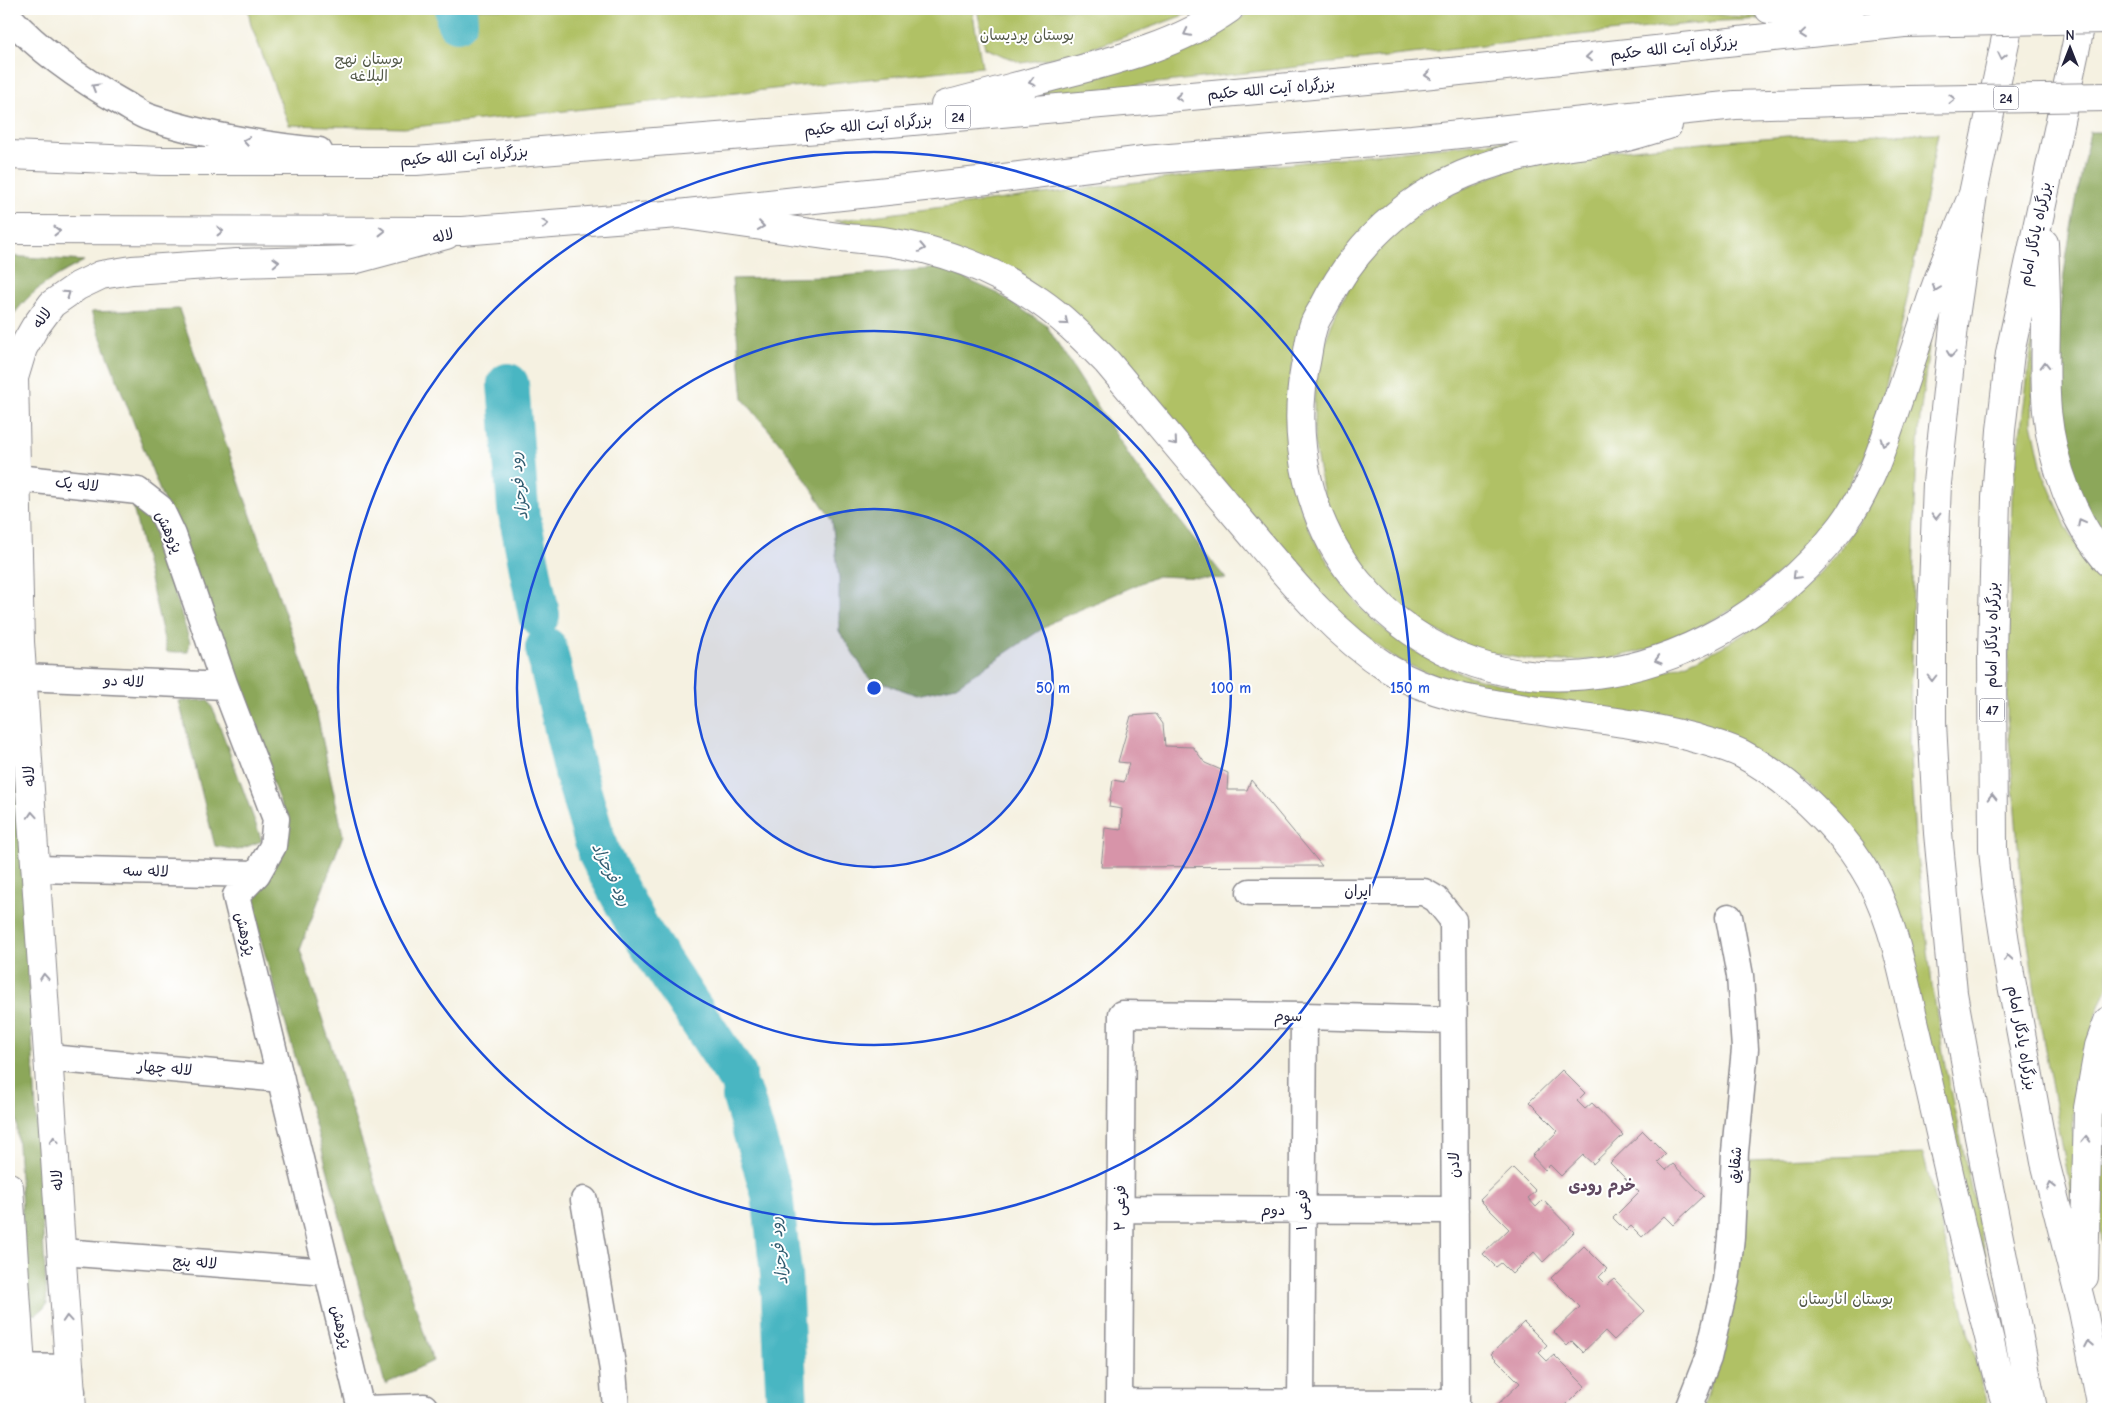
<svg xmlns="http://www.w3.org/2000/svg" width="2117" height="1418" font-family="'Comic Neue','Playpen Sans Arabic',sans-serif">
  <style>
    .green { fill: #b0c165; stroke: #697250 }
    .forest { fill: #8ca75a; stroke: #57644a }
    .water { fill: #48b6c2; stroke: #356c7e }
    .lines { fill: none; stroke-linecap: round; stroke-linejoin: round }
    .river { stroke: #48b6c2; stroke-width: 42 }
    .building { fill: #d794a9 }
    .minor-casing { stroke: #8c8a8e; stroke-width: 29 }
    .major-casing { stroke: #8c8a8e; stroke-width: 30 }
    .highway-casing { stroke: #8c8a8e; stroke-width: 30 }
    .minor { stroke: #fff; stroke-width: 26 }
    .major { stroke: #fff; stroke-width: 28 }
    .highway { stroke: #fff; stroke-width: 28 }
    .highway-bridge-casing { stroke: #8c8a8e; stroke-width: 30; stroke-linecap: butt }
    .highway-bridge { stroke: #fff; stroke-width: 28 }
    .oneway { stroke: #9c9ca7 }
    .ring { fill: none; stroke: #1d4ed8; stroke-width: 2.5 }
    .labels { text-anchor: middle; stroke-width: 4; stroke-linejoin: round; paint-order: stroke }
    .shield { fill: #fff; stroke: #646476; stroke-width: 1 }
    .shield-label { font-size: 14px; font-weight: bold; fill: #22223b }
    .park-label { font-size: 15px; fill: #545a4a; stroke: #fff }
    .street-label { font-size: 15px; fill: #22223b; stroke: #fff }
    .water-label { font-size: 16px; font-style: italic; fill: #315d71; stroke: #fff }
    .neighbourhood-label { font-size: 16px; font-weight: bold; fill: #614a62; stroke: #fff }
    .centre { fill: #1d4ed8; stroke: #fff; stroke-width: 2.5 }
    .ring-label { font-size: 15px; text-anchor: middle; font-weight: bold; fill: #1d4ed8; stroke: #fff; stroke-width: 4; stroke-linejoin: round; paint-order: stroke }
  </style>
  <rect width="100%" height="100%" fill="#fff"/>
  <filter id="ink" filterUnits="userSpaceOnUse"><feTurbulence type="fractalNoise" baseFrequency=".02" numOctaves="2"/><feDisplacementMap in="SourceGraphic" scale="10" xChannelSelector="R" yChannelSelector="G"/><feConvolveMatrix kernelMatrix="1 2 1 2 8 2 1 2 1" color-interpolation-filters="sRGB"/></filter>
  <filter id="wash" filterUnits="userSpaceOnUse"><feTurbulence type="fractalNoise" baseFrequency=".0096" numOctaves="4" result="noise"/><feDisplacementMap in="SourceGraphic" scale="20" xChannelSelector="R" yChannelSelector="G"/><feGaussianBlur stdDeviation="1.12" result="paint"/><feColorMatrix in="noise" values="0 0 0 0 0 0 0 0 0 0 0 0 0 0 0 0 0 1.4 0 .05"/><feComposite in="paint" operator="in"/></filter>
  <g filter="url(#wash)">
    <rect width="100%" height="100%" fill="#f5f1e1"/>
    <path class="green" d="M248,9H972L982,67L404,128L289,125L251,25Z
      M977,9H1201L1079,53L1022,63L985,48Z
      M1253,9H1673L1730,16L1788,18L1720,21L1578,35L1069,93L1016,97L1194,45L1238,20Z
      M1938,133L1908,295L1872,443L1842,500L1810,545L1745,603L1661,646L1609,659L1541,662L1475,650L1413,619L1355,562L1325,500L1314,443V393L1320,355L1338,308L1358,272L1381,246L1412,219L1444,197L1505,171L1579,155L1643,148L1787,136Z
      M1513,140L1459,163L1298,337C1276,432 1283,505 1344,585C1351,594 1358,606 1367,614C1505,747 1724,690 1836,554C1847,541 1865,515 1871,500C1881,479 1887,456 1895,435C1907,403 1918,371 1930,339L1920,417L1916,475L1909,741L1915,839L1932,985L1946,1071L2019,1409L1862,844L1834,808L1806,782L1776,762L1454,682L1422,671L1394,658L1332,608L1097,336L891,231L834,221C1060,192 1286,161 1513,140Z
      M2034,326L2032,423L2043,473L2067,529L2084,555L2108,583V986L2093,1024L2080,1072L2073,1114L2076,1221L2037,1005L2024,915L2007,717L2012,498Z
      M2108,1052V1271L2102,1246L2096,1204L2102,1083Z
      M1923,1154L1988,1409H1703L1724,1340L1747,1160Z"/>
    <path class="forest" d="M2090,132H2108V542C2025,430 2064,258 2090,132Z
      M9,256L84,261C51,279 31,289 9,321Z
      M941,268L997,293L1046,325L1134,463L1226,579L1157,576L1054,621L956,686L917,695L869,678L839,631V579L832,520L788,453L743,399L732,279L829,277Z
      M179,309L312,691L343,835L300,950L433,1361L385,1384L317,1131L250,903L284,851L286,818L91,312Z
      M133,507L150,514L190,642L188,652H167Z
      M9,627L47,1305L36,1315L28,1312L9,995Z
      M208,700L215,713L262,841L238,850L215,846L179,701Z"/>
    <path class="water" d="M438,9H468L469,12L439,19Z"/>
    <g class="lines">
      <path class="river" d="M456,9L457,21
        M508,384L518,508L539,615
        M546,648L576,776L599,854L638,927L736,1075
        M743,1097L772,1194L781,1274L787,1409"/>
    </g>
    <g id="blocks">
      <path class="building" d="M1156,714L1163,724L1165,746L1193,747L1205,763L1228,773L1227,790H1247L1251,780L1322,866L1101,867L1105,828L1121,830L1122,809L1109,807L1113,780L1124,782L1129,763L1118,762L1131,716Z
        M1562,1070L1585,1093L1577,1101L1585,1109L1592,1103L1623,1135L1593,1164L1583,1155L1561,1176L1550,1165L1545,1170L1532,1156L1558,1131L1529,1102Z
        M1643,1131L1666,1154L1658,1162L1666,1170L1673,1164L1704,1196L1673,1225L1664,1216L1642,1237L1631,1226L1626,1231L1613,1218L1639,1192L1610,1163Z
        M1513,1168L1536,1191L1528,1198L1536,1207L1543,1200L1574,1232L1543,1262L1534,1252L1512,1274L1501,1263L1496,1267L1483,1254L1509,1229L1480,1200Z
        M1584,1246L1607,1269L1599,1277L1607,1285L1614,1279L1645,1311L1614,1340L1605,1331L1583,1352L1572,1341L1567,1346L1554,1332L1580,1307L1551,1278Z
        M1524,1322L1547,1345L1539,1353L1547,1361L1554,1355L1585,1386L1562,1409H1548L1545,1407L1543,1409H1493L1520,1383L1491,1354Z"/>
    </g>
  </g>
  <g filter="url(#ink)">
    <use href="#blocks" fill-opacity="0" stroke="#8c8a8e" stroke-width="1"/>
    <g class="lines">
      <defs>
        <path id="minor" d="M9,17C41,52 83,81 124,104C133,109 141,115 151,118C205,136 262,145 319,151
          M17,478L138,491L160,508L173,535L225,686L276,819L273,846L257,874L236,896L361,1409
          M23,677L225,686
          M36,869L257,874
          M1250,892H1424L1436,899L1453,920L1456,1409
          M1453,1020L1304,1016L1122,1014L1119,1402L1456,1403
          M49,1058L281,1079
          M584,1200L613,1370L616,1409
          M1120,1209L1455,1210
          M62,1252L328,1272
          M9,1367L70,1368
          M9,1393L72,1392
          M1301,1404L1304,1016
          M365,1409L424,1407
          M1688,1409L1708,1358L1726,1281L1731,1237L1735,1152L1745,1049L1740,976L1729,917"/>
        <path id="major" d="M9,1187L21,1367V1409
          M72,1409L20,642L14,378L23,348L35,327L52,304L78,286L101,275L132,270L237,263L353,260L446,235"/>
        <path id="highway" d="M1769,9L1850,17
          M2012,9L1973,194L1955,317L1937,483L1932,614V723L1938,833L1953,993L1978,1132L2033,1409
          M2084,9L2010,353L2001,430L1996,498L1992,652L1993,849L1997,891L2010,974L2045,1162L2083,1311L2102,1409
          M945,105C985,95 1024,84 1063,74C1121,59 1179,44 1229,9
          M1668,125C1650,130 1632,137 1613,140C1597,143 1581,144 1565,147C1519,155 1474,166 1434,189C1386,217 1349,256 1324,306C1320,313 1315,320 1313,327C1309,340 1308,354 1305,367C1291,442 1309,523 1358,582C1495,745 1726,678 1842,526C1867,493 1880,454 1893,416C1906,377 1919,338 1931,300C1943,264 1959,229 1973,194
          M9,155L161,161H416L869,125L1423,75L1904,23
          M678,214C730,221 781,229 832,236C851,239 870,239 889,242C942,250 995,270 1039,301C1064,318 1085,340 1107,362C1152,416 1198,471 1244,525C1288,577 1331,632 1389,669C1430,695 1479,702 1526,709C1581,717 1638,723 1691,737C1708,742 1726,746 1742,754C1787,778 1836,824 1863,867C1893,914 1902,972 1915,1025C1938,1121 1958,1218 1983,1314C1992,1345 1997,1379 2008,1409
          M9,230L462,231L678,214L979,181L1144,160L1412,139L1735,105L1904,100
          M2044,243C2045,266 2046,289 2046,312C2046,345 2044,378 2047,411C2052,464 2073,522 2108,562
          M2084,1277L2088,1108L2099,1046L2108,1021"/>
      </defs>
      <use href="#minor" class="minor-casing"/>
      <use href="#major" class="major-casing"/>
      <use href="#highway" class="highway-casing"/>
      <use href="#minor" class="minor"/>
      <use href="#major" class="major"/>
      <use href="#highway" class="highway"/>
      <defs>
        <path id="highway-bridge" d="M1904,23L2108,19
          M1904,100L2108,97"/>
      </defs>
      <use href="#highway-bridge" class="highway-bridge-casing"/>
      <use href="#highway-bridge" class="highway-bridge"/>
    </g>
    <defs><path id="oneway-chevron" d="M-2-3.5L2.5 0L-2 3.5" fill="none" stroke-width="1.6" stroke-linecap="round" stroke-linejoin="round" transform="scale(1.25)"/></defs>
    <g class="oneway">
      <use href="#oneway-chevron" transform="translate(1187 33) rotate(153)"/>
      <use href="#oneway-chevron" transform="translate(1803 34) rotate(174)"/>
      <use href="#oneway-chevron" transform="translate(2002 56) rotate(102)"/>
      <use href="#oneway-chevron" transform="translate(1589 57) rotate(174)"/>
      <use href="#oneway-chevron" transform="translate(1428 75) rotate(174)"/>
      <use href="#oneway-chevron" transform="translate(1032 82) rotate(165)"/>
      <use href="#oneway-chevron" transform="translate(95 87) rotate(-149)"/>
      <use href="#oneway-chevron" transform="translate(1179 97) rotate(175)"/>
      <use href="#oneway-chevron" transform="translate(1952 99) rotate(-1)"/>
      <use href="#oneway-chevron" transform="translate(246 141) rotate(-170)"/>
      <use href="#oneway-chevron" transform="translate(545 224) rotate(-5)"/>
      <use href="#oneway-chevron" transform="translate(761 226) rotate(8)"/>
      <use href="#oneway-chevron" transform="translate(57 231)"/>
      <use href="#oneway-chevron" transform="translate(220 231)"/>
      <use href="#oneway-chevron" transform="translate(382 231)"/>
      <use href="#oneway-chevron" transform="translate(922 248) rotate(11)"/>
      <use href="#oneway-chevron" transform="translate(276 262) rotate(-2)"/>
      <use href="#oneway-chevron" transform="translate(1936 288) rotate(111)"/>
      <use href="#oneway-chevron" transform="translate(67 294) rotate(-35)"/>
      <use href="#oneway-chevron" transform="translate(1065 322) rotate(39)"/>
      <use href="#oneway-chevron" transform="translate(1951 354) rotate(96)"/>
      <use href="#oneway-chevron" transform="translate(2045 365) rotate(-91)"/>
      <use href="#oneway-chevron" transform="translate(1174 442) rotate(50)"/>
      <use href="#oneway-chevron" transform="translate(1884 442) rotate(108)"/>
      <use href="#oneway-chevron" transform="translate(1936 516) rotate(92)"/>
      <use href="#oneway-chevron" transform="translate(2081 522) rotate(-118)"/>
      <use href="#oneway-chevron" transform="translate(1796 576) rotate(135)"/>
      <use href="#oneway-chevron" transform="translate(1658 660) rotate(164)"/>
      <use href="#oneway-chevron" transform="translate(1932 678) rotate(90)"/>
      <use href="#oneway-chevron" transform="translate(1992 797) rotate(-91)"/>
      <use href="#oneway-chevron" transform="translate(32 815) rotate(-94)"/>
      <use href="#oneway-chevron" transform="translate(2008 958) rotate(-99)"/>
      <use href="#oneway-chevron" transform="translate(44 977) rotate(-94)"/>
      <use href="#oneway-chevron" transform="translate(2086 1139) rotate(-88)"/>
      <use href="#oneway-chevron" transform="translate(54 1140) rotate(-94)"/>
      <use href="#oneway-chevron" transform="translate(2051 1186) rotate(-104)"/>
      <use href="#oneway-chevron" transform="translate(67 1319) rotate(-94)"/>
      <use href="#oneway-chevron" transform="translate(2089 1344) rotate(-101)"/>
    </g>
  </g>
  <circle cx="874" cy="688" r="179" fill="#1d4ed8" fill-opacity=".12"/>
  <g class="ring">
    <circle cx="874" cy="688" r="179"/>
    <circle cx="874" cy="688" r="357"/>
    <circle cx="874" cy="688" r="536"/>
  </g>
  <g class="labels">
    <g class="shield">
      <rect x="1993.5" y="86.5" width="25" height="23" rx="4"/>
      <rect x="945.5" y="105.5" width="25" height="23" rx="4"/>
      <rect x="1979.5" y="698.5" width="25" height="23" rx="4"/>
    </g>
    <g class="shield-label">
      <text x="2006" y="103">24</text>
      <text x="958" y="122">24</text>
      <text x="1992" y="715">47</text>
    </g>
    <g class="park-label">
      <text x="1027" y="40">بوستان پردیسان</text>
      <text x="369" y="64">بوستان نهج<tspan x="369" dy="17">البلاغه</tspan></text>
      <text x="1846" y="1304">بوستان انارستان</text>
    </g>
    <g class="street-label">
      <text transform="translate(1674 48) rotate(-6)" y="5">بزرگراه آیت الله حکیم</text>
      <text transform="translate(1271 89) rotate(-5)" y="5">بزرگراه آیت الله حکیم</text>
      <text transform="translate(868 125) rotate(-5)" y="5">بزرگراه آیت الله حکیم</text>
      <text transform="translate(464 156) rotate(-4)" y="5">بزرگراه آیت الله حکیم</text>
      <text transform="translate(2035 234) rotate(-78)" y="5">بزرگراه یادگار امام</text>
      <text transform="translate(443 236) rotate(-15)" y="5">لاله</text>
      <text transform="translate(42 318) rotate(-55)" y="5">لاله</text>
      <text transform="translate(77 484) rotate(6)" y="5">لاله یک</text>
      <text transform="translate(169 532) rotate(65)" y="5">پژوهش</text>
      <text transform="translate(1992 635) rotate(-89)" y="5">بزرگراه یادگار امام</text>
      <text transform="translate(124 681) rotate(3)" y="5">لاله دو</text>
      <text transform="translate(29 776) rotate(-94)" y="5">لاله</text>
      <text transform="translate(146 871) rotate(1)" y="5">لاله سه</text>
      <text x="1358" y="896">ایران</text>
      <text transform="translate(245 934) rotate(76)" y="5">پژوهش</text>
      <text transform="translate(1288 1016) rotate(1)" y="5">سوم</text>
      <text transform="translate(2022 1038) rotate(80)" y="5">بزرگراه یادگار امام</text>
      <text transform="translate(165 1068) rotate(5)" y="5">لاله چهار</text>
      <text transform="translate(1454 1165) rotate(-90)" y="5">لادن</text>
      <text transform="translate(1735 1165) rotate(-86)" y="5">شقایق</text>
      <text transform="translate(57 1180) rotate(-94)" y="5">لاله</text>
      <text transform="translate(1120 1208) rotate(-89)" y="5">فرعی ۲</text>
      <text x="1273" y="1215">دوم</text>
      <text transform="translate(1302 1210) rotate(-89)" y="5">فرعی ۱</text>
      <text transform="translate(195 1262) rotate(4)" y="5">لاله پنج</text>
      <text transform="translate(341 1327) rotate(76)" y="5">پژوهش</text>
    </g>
    <g class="water-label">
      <text transform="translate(518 486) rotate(-96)" y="6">رود فرحزاد</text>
      <text transform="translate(612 874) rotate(64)" y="6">رود فرحزاد</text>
      <text transform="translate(778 1251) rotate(-96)" y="6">رود فرحزاد</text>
    </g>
    <g class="neighbourhood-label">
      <text x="1602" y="1191">خرم رودی</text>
    </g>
  </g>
  <circle cx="874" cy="688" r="8" class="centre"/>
  <g class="ring-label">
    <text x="1053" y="693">50 m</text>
    <text x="1231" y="693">100 m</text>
    <text x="1410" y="693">150 m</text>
  </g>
  <rect width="2117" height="1418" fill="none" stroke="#fff" stroke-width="30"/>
  <g transform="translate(2070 48)" stroke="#ffffff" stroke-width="4" paint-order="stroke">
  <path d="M0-4L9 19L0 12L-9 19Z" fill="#22223b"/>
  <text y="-8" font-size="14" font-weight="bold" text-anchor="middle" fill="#22223b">N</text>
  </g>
</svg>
